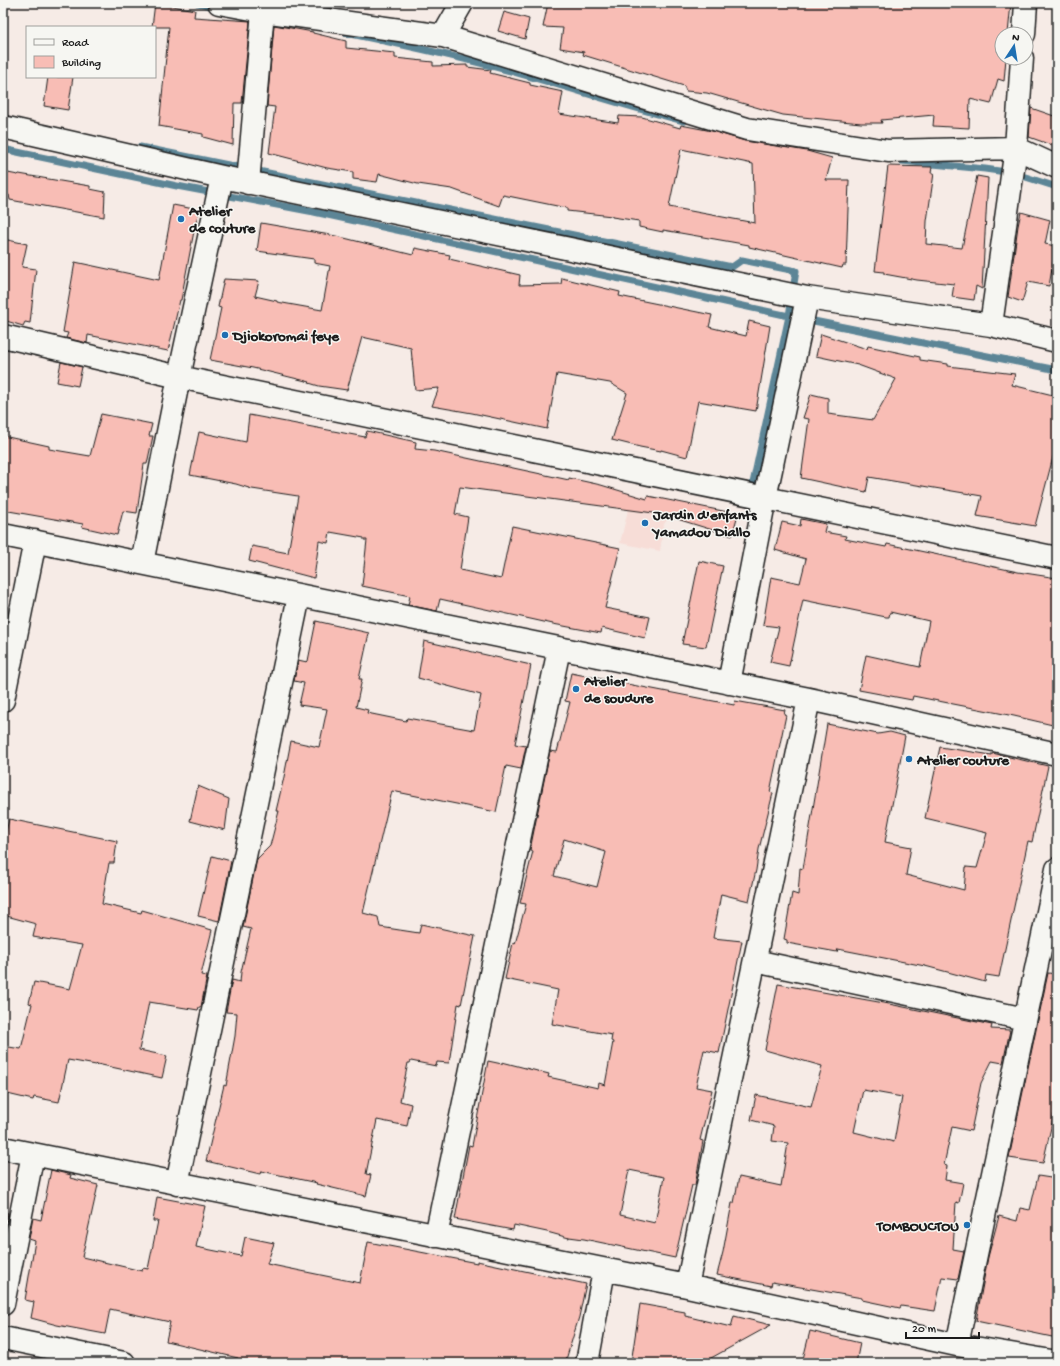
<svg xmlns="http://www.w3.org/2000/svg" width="1060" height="1366" font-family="'Gochi Hand',sans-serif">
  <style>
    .built { fill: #f7ddd7 }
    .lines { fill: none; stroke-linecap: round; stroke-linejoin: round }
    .stream { stroke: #5c8596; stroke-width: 7 }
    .building { fill: #f8bdb5; stroke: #1c1c1c; fill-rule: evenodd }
    .minor-casing { stroke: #1c1c1c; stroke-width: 25 }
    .minor { stroke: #f6f6f2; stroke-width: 22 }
    .poi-dot { fill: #1f6fb2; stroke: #f6f6f2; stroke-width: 1.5 }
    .labels { text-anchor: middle; stroke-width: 3; stroke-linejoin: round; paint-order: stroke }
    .poi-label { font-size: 15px; font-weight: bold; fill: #1c1c1c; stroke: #f6f6f2; text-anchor: start }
  </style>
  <rect width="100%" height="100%" fill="#f6ebe6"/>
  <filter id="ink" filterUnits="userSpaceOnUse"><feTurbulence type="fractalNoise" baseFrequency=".025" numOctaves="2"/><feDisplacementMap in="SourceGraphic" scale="8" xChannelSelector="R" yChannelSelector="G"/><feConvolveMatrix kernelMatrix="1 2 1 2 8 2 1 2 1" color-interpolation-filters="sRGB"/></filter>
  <g filter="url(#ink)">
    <path class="built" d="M632,494L670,501L668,519L664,524L660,551L620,543Z"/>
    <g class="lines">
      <path class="stream" d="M198,3L218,7
        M346,33C399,44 453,55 506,70C565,86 624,106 684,121
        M140,147L732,267L742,260L796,271L789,316L753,483
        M3,149L177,186L314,212L789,316L1057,370
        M902,161L985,169L1013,173L1057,187"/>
    </g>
    <path class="building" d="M155,3L195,10L194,17L250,21L242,103H234L233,145L203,137V134L159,126L169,27H152Z
      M548,3H706L723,7L724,3H1011L1008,34H1002V58H1006L1004,81L998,79L991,104L970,99L969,128L933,126L934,115L881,120L882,123H861L783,115L707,93L686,91L684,86L583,55L584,52L560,48L563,28L543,27Z
      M504,12L529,19L525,39L498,31Z
      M274,25L313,32V33L346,41V48L395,53V58L433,62V66L467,65V67L491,70L490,73L530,83V85L563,92L559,114L618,123L619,116L642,117L680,128L681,125L712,131L745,141L807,151L832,158L826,180H849L846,265H843L842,268L749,247V245L663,230V232L639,227V221L612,217V216L567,211V208L503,195L499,206L452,189L418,184L379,174L377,182L353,179V172L327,168L269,153L275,107L267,106ZM681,149L753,164L755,223L669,207Z
      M48,77H73L68,110L44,106Z
      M1031,108L1057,117V147L1029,137Z
      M888,166L932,167L931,173H934L927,221L926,244L962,248L977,176L988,178L982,289L976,286L974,300L952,297L954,284L917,280L884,274V272L875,271Z
      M3,172L18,175L19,174L90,186V189L105,192L104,217L10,200L9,195L3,194Z
      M173,205L199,210L194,231L181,300H180L168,351L88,335L87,343L66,338L68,333L63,332L75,262L159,280Z
      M1021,212L1050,220L1045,244L1056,246L1049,286L1028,282L1022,302L1008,297L1018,226Z
      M261,223L336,236L413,255L415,248L450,255L449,259L520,275L519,285L561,284L562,278L620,292L619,296L712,315L709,327L746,336L749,321L770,326L756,411L698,401L687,457L661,450V451L640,447L612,440L627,393L610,383L557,374L547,429L472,413L432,406L439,388L415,390L411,348L362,337L347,390L319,386L309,383L310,382L253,368L210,360L221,308L218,307L224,279L259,281L255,296L277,301V302L322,310L330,266L314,263V259L257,251Z
      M3,239L27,244L22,267L36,269L30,323L25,322L23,326L3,320Z
      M821,334L867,349L868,346L920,357V360L948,364V366L1015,374L1012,385L1057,396V442L1035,526L977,516L982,496L869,477L866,492L801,478L809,419L803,418L811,394L828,398V414L873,420L896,379L858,365L816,356Z
      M61,362L82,367L78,386L57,382Z
      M101,414L152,424L149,436H153L147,464H144L137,513L123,511L117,535L82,527L83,524L3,510V436L49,446V449L90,456Z
      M249,415L365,437L367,431L416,442L415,449L434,451L569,480V478L601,485L647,499L648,496L738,514L732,536L661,514L460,487L455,514L468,517L460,570L501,579L512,526L620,548L605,608L650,617L645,638L602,628L601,633L553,624L440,599L437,611L408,605L410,596L362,586L367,540H364V538L330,532L328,543L319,541L314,578L249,561L252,546L288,553L298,496L252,489L236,484L190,475L199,432L246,442Z
      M801,519L826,524L824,532L846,536L845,539L886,547L887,544L1018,572L1057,578V726L1014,716L913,696L912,700L859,690L866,655L920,667L929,621L890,612L889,617H886L803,600L789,666L770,662L779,627L763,625L771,577L800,583L806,559L775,550L782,522L800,526Z
      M699,561L723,566L706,647L682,644Z
      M316,621L369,633L359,679H362L356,707L368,710L367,713L406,721L407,718L474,730L481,695L418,678L424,641L531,665L515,744L526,746L521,769L506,766L496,812L392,791L363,913L378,917L380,927L419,933L421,924L475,936L461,1005L458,1004L449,1063L437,1062L436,1066L411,1061L410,1063H408L400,1101L411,1104L407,1126L377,1120L366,1174L371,1175L366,1196L316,1184L317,1183L261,1171L260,1174L206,1161L224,1085L226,1086L235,1036L237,1013L226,1012L232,980L240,982L241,972L251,929L243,927L257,859L270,846L279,811H276L284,777L291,741L319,747L327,709L299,705L304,683L294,681L298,660L307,662L308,661Z
      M571,673L734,705L735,701L785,710L784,714L786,715L770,792L773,793L759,849L756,870L749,901L721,894L713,938L742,941L719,1053L704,1050L696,1087L712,1090L700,1140L703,1141L695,1185H692L675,1258L584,1239L569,1237V1238L547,1232L514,1225L513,1230L455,1219L469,1145L472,1146L488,1061L502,1064V1062L549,1074L548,1077L598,1088L599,1083L605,1085L613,1042L611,1041L612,1035L552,1024L558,990L505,979L513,943L515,944L526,904L520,903L533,851L530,850L550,751L557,752L570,702L565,701ZM564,839L606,852L597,887L554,876ZM629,1170L664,1177L655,1223L620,1215Z
      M827,724L878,734L890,732L905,736L885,842L911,847L906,875L964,890L966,867L977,868L987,833L925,818L940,747L992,755V753L1048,766L1032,842L1028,841L999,977L986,975L985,982L925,966L838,949L837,952L787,943V940L784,939L792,893L798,895L800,868L803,869Z
      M198,786L229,799L225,830L190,821Z
      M9,819L117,841L114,863H109L102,904L141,913L142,910L212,930L201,975L207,976L201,1007H199L198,1010L149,1002L139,1050L167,1056L162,1078L97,1064L96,1065L68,1060L59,1102L34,1097L33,1100L3,1093V1046L21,1049L32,1004L29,1003L34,982L70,989L82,945L33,937L36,924L3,915V845Z
      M212,856L231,861L219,921L198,916Z
      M1048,973L1057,974V1115L1054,1114L1043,1163L1009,1158Z
      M778,984L884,1003L992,1025L991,1029L1010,1030L1003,1063L992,1061L981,1083L971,1131L952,1127L944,1165L947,1166L945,1180L963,1183L959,1203L956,1202L953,1249L964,1251L958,1279L942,1277L935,1311L901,1306L900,1308L862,1300V1298L772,1282L771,1286L717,1275L723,1252L732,1203H734L739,1177L781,1186L788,1143L772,1141L774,1126L751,1120L756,1095L811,1107L822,1066L765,1050ZM863,1090L902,1097L894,1142L854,1132Z
      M51,1170L71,1175L70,1178L98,1185L82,1257L142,1271L143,1268L148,1269L158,1221H153L157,1197L205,1206L196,1247L241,1256L245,1237L274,1243L267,1264L360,1283L368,1242L477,1263V1261L586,1284L579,1317L565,1363H237L238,1358L166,1341L170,1322L110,1309L105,1334L57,1325L31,1318L34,1302L25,1300L35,1241L29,1239L33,1218L41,1220Z
      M1038,1176L1057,1179V1338L976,1321L988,1257L999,1216L1017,1221L1020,1208L1030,1210Z
      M3,1212L8,1213L4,1233H3Z
      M640,1304L685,1312V1316L731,1327L734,1316L771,1325L702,1363H631Z
      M810,1331L860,1343L856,1363H802Z"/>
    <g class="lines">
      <defs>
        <path id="minor" d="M219,3L263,11L443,36
          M462,3L443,36L747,129L888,151L1016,148L1057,167
          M1024,34L1026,3
          M3,127L222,177L807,298L991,325L1057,341
          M248,183L263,11
          M991,325L1016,148L1022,58
          M3,336L179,377L1057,558
          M3,535L809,699L1057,754
          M142,563L179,377L222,177
          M729,683L765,498L807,298
          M3,700L35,541
          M755,961L1025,1019
          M3,1148L687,1286L957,1345L1057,1362
          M177,1184L299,596
          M436,1236L559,649
          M687,1286L809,699
          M3,1304L33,1154
          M3,1338L124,1363
          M957,1345L1057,869
          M587,1363L604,1270"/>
      </defs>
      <use href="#minor" class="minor-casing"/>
      <use href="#minor" class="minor"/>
    </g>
  </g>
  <g class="poi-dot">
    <circle cx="181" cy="219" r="4"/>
    <circle cx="225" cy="335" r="4"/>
    <circle cx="645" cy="523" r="4"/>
    <circle cx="576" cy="689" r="4"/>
    <circle cx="909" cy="759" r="4"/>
    <circle cx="967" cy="1225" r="4"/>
  </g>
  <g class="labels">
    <g class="poi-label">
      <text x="189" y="215">Atelier<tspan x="189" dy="17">de couture</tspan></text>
      <text x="233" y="340">Djiokoromai feye</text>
      <text x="653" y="519">Jardin d'enfants<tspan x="653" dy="17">Yamadou Diallo</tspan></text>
      <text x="584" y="685">Atelier<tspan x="584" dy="17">de soudure</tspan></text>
      <text x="917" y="764">Atelier couture</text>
      <text x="959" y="1230" text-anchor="end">TOMBOUCTOU</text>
    </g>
  </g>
  <rect width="1060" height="1366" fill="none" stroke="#f6f6f2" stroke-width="16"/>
  <rect x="8" y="8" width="1044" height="1350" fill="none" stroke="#1c1c1c" stroke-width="1.5" filter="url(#ink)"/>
  <rect x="26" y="26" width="130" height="52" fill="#f6f6f2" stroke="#9f9f9c"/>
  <rect x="34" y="39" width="20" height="6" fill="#f6f6f2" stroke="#9f9f9c"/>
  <text x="62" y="46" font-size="12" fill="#1c1c1c">Road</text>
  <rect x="34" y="56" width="20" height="12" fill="#f8bdb5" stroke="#9f9f9c"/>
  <text x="62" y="66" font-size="12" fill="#1c1c1c">Building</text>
  <g transform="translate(1014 46) rotate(12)"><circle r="19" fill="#f6f6f2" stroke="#9f9f9c"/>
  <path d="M0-3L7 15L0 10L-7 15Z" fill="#1f6fb2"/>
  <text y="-6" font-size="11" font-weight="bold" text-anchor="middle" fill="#1c1c1c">N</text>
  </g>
  <path d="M906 1332v6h73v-6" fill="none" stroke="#1c1c1c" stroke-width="2"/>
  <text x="912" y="1332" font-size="12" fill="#1c1c1c" stroke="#f6f6f2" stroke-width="3" paint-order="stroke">20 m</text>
</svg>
